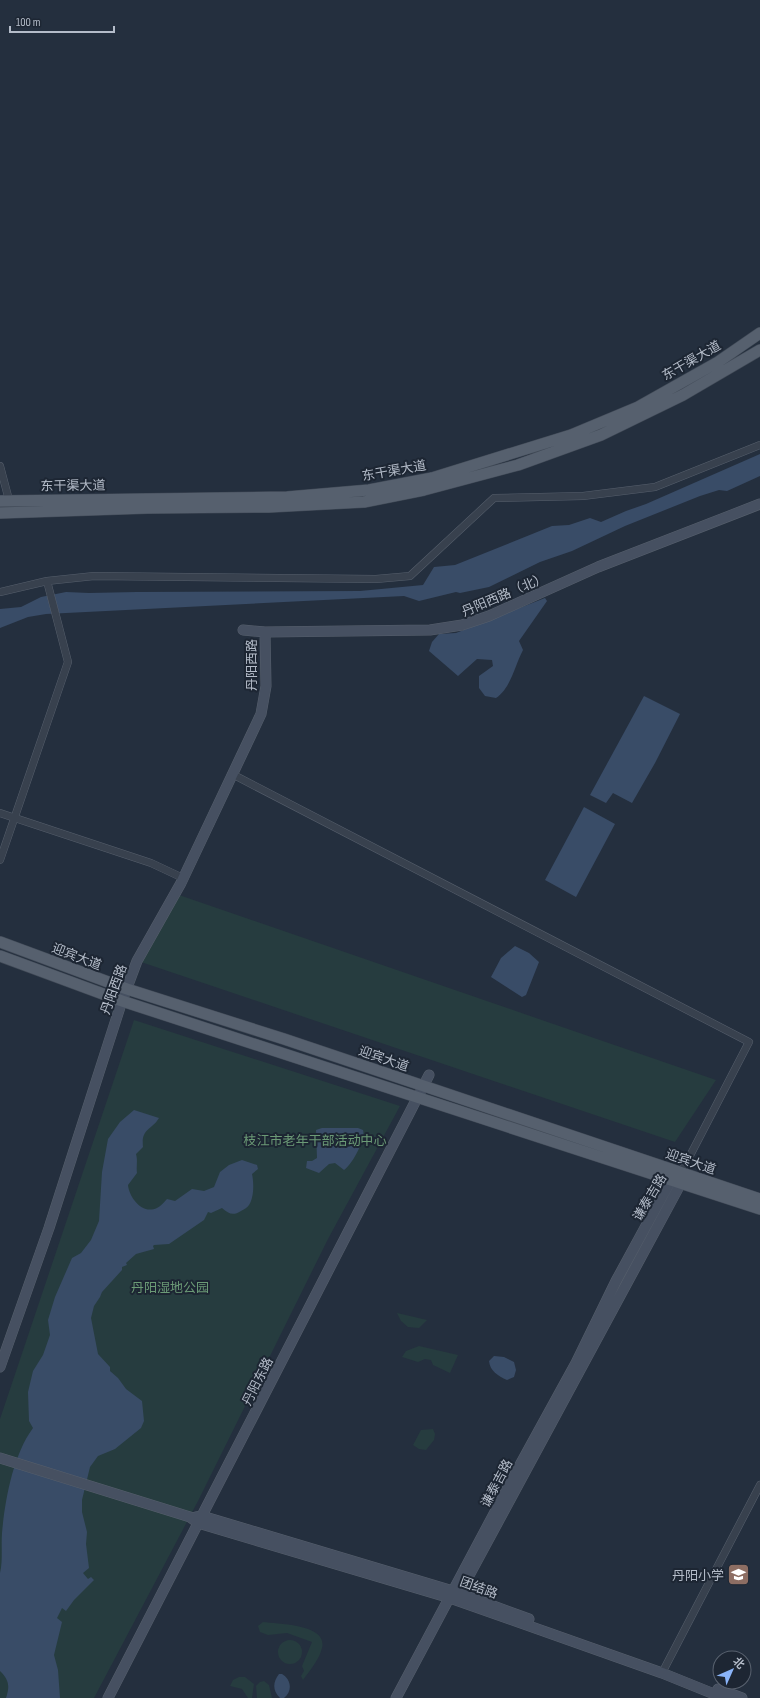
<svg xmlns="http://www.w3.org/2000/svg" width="760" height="1698" font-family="'Sofia Sans Condensed','Noto Sans SC',sans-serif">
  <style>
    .green { fill: #263c3f }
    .water { fill: #394c67 }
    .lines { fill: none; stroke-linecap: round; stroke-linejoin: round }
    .street-casing { stroke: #565f6c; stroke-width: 8 }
    .secondary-casing { stroke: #565f6c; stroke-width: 11 }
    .primary-casing { stroke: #414a57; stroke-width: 12 }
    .street { stroke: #38414e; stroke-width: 7 }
    .secondary { stroke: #465061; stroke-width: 10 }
    .primary { stroke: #56606e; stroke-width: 11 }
    .labels { text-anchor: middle; stroke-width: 4; stroke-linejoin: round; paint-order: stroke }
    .street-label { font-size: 13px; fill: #b4bcc9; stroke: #1d2633 }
    .park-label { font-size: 13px; fill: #6b9a76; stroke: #1d2633 }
    .poi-label { font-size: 13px; fill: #b4bcc9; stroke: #1d2633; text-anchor: end }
  </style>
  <rect width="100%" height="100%" fill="#242f3e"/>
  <path class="green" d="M179,895L716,1080L675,1142L141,962Z
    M134,1020L400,1106L328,1239L198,1501L94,1698H0V1419Z
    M397,1313L427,1320L419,1328L408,1327L401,1321Z
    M419,1346L458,1355L450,1373L433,1365L431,1360L425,1359L418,1362L402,1357L406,1351Z
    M433,1429L435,1434L434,1440L426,1450L419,1449L413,1445L421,1430Z
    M263,1622C278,1624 328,1624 322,1648C319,1660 310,1670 303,1680L301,1676L304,1671L302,1666L312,1642L287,1633L268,1635L260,1632L258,1626Z
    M278 1652a12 12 0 1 1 24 0a12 12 0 1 1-24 0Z
    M239,1677H245L254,1684L252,1698H248L242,1689L230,1686L233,1680Z
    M264,1681L269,1685L272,1698H257L256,1686L260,1682Z"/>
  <path class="water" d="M760,454V476L727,491L719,490L700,496L625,526L572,551L540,562L489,587L460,593L456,592L419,601L404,596L46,614L28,617L0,628V609L21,607L41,597L66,592L89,593L137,592L360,591L423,585L434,567L455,565L552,526L569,525L590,518L601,522L626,511L646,504Z
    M545,598L547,601L519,641L523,650C515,665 511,688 496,698L485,696L479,688V676L493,666L492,660L477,659L458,676L429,651L432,642L439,634L456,633Z
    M644,696L680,714L655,763L632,803L613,793L606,803L590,795Z
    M584,807L615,824L576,897L545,880Z
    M515,946L529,953L539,962L526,995L522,997L491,977L501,958Z
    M134,1110L159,1118C151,1131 141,1128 143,1147L136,1154C138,1161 136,1166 137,1173L128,1185C129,1197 142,1215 157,1208C161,1206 164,1202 167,1199L175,1201L192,1189L204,1191L214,1187L220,1172L229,1165L242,1160L257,1165L258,1169L252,1174C254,1183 254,1198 249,1205C247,1208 244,1209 241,1211C233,1216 229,1214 222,1208L211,1213L208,1212L204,1220L169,1244L154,1245L153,1246L154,1249L136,1254L126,1263L127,1265L122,1267V1270L102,1292L100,1297L94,1306L91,1318L98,1354L110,1367V1371L118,1378L126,1389L142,1401L144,1421L141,1428L115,1449L98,1456L90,1467L82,1500V1512L87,1532L86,1544L89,1568L83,1573L88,1579L91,1577L94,1580L74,1600L66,1611L62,1608L57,1618L62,1622L54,1655L58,1670L60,1698H6C10,1686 9,1680 0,1671V1573C3,1560 1,1547 2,1533C5,1500 13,1455 33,1428L29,1421L28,1392L33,1371L43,1355L50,1335L48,1320L55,1297L72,1258L81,1253L91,1240L99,1221L102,1172L108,1139L120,1122Z
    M322,1128H358L363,1130C366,1139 352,1165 344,1170L335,1163L329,1164L319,1173L306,1168L307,1161H312L317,1158L316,1130Z
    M494,1356L504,1357L514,1362L516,1370L514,1377L507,1380C498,1376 490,1371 489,1361Z
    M279,1674H282C291,1679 293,1691 284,1698H280C272,1690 273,1682 279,1674Z"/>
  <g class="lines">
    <defs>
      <path id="street" d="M0,466L9,500
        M0,592L47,581L94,576L376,579L410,576L494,498L583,496L655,487L760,445
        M232,774L749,1042L681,1173
        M0,813L151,863L183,878
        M0,860L68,662L47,581
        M662,1673L760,1485"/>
      <path id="secondary" d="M243,630L265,632L430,630L462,625L489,616L598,567L760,504
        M0,1367L49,1228L122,1001L137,961L181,883L261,714L266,686L265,632
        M0,1458L190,1517L198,1523L450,1598L662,1673L724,1698
        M196,1517L202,1516L453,1591L529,1619
        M458,1596L681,1183V1177
        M718,1689L742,1698
        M108,1698L429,1075
        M396,1698L521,1463L576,1363L616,1281L671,1180L677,1175"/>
      <path id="primary" d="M0,501L287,497L369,490L432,478L571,435L638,407L718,362L760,333
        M0,513L148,508L269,507L364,502L424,490L518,465L601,435L683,395L760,350
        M0,942L127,989L284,1039L760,1199
        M0,956L122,1001L760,1209"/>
    </defs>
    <use href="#street" class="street-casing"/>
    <use href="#secondary" class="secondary-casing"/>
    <use href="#primary" class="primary-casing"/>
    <use href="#street" class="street"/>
    <use href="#secondary" class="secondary"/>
    <use href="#primary" class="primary"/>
  </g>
  <defs>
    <symbol id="school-square" viewBox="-11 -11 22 22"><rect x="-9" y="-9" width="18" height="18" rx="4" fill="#8d6e63" stroke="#1d2633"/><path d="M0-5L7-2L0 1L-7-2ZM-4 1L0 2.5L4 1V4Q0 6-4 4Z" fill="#fff"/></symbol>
  </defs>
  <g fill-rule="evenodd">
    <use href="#school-square" x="726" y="1562" width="25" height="25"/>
  </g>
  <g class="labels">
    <g class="street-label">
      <text transform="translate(691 360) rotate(-30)" y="5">东干渠大道</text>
      <text transform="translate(394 470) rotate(-10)" y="5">东干渠大道</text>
      <text transform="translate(73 485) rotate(-1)" y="5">东干渠大道</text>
      <text transform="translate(504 594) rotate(-23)" y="5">丹阳西路（北）</text>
      <text transform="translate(251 665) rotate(-90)" y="5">丹阳西路</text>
      <text transform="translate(77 956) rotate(21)" y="5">迎宾大道</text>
      <text transform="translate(113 989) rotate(-70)" y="5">丹阳西路</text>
      <text transform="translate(384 1058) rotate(19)" y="5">迎宾大道</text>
      <text transform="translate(691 1161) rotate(19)" y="5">迎宾大道</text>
      <text transform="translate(649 1197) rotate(-59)" y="5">谦泰吉路</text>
      <text transform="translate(257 1381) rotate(-63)" y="5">丹阳东路</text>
      <text transform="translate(496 1483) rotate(-62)" y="5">谦泰吉路</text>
      <text transform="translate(479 1587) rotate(20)" y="5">团结路</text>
    </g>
    <g class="park-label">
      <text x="315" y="1145">枝江市老年干部活动中心</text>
      <text x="170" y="1292">丹阳湿地公园</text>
    </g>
    <g class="poi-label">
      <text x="724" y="1580">丹阳小学</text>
    </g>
  </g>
  <g transform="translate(732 1670) rotate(45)"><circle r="19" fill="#1d2633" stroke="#59626f"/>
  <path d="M0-3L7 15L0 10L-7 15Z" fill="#8ab4f8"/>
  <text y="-6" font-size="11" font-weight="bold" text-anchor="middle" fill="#b4bcc9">北</text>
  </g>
  <path d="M10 26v6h104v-6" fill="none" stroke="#b4bcc9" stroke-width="2"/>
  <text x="16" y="26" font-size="12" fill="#b4bcc9" stroke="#1d2633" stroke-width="3" paint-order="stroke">100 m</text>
</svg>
